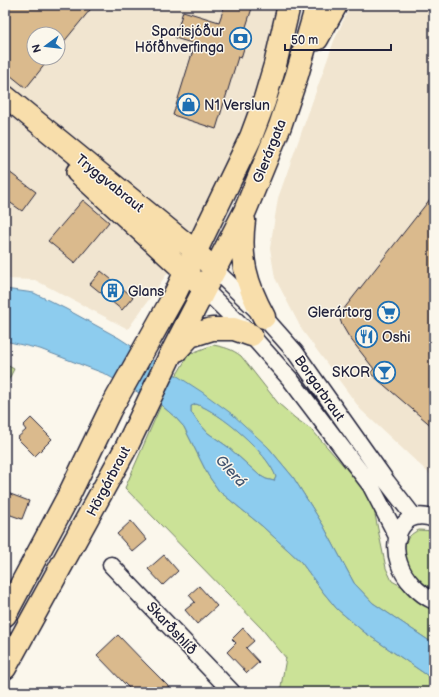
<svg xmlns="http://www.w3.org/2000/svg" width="439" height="697" font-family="'Balsamiq Sans',sans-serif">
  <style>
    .built { fill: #f1e5d0; fill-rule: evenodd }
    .green { fill: #cbe297; stroke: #768269 }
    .water { fill: #8dccee; stroke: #6288a6; fill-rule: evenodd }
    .building { fill: #daba8d; stroke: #22223b }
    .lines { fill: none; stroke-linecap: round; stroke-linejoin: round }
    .minor-casing { stroke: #22223b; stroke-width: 19 }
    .major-casing { stroke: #22223b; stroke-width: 24 }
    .highway-casing { stroke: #22223b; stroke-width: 25 }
    .minor { stroke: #fbf7ec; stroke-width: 16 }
    .major { stroke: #f8deab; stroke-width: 21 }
    .highway { stroke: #f8deab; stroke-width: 22 }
    .labels { text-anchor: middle; stroke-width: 3; stroke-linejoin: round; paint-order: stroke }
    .poi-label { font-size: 14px; fill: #22223b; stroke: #fbf7ec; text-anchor: end }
    .street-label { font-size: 14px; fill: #22223b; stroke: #fbf7ec }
    .water-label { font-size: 15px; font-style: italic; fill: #425571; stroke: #fbf7ec }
  </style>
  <rect width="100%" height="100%" fill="#fbf7ec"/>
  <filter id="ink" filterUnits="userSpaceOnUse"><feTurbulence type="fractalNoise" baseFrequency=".025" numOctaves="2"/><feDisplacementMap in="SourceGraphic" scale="8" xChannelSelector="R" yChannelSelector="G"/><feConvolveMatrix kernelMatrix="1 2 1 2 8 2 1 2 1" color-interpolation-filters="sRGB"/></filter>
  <g filter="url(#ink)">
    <path class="built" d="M5,5H284L242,138L183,251L128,329L35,280L5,279ZM34,34H58V58H34Z
      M352,5H434V478L361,410L302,330L275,278L270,248L278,198L334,41L350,6Z"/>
    <path class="green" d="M213,345C224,347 232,349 241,356L278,403L295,418L312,430L366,491L373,505L386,568L392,581L401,586L417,600L434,609V644L373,603L354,583L323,525L293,477L268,447L176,376L189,354Z
      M5,364L14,369L5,387Z
      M196,404C221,412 268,453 276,477L274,481L266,479L259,475L228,447L208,433L197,421L191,412V406Z
      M161,405L176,418L184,427L208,475L219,491L262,526L301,562L323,592L337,609L364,632L434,680V692H280L286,658L262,629L125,488Z
      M419,530L434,531V590C418,582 401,565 405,546C406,538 412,533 419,530Z"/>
    <path class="water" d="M5,289L34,293L66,309L119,338L202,392L232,414L268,447L293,477L323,525L354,583L373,603L434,644V680L364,632L337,609L323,592L301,562L262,526L219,491L208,475L184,427L176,418L161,405L103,373L40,349L5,341ZM196,404C220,412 268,453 276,477L274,481L266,479L259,475L228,447L208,433L197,421L191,412V406Z"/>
    <path class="building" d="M5,5H94L58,49V34H34V58H50L26,88L5,71Z
      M225,5H253L245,30L249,32L241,58L238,57L216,129L173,115L195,44L175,38L183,11L219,22Z
      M5,169L36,192L22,211L5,199Z
      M434,194V428L370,373L374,369L349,337L342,325L340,319L341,314L343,310Z
      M83,200L109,222L75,263L48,241Z
      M101,271L133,297L122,310L90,284Z
      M31,418L52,439L35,456L17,438L26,430L23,426Z
      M5,492L29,501L22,519L5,513Z
      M131,521L147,540L133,552L117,534Z
      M164,555L178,571L163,585L148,569Z
      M199,586L217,606L197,624L185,610L195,602L189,595Z
      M243,628L254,641L246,648L259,662L247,673L227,652L236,643L232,639Z
      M118,635L146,664L174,692H133L125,684L97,655Z"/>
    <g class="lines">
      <defs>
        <path id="minor" d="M215,270L264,317L295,352L387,482L414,517
          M204,289L251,335L290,379L371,486L398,538
          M434,519C403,507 390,538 399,563C404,579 419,594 434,601
          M111,565L232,692"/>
        <path id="major" d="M5,96L195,251L215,270
          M77,172L204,289"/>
        <path id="highway" d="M317,39L336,5
          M244,220C239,258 246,284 264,317
          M177,350L190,336L212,329H234L251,335
          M5,615L68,497L110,410L175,294L251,137L264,102L275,65L289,5
          M5,668L127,446L170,356L245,211L280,126L297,75L317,5"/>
      </defs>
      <use href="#minor" class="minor-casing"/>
      <use href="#major" class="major-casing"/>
      <use href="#highway" class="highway-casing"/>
      <use href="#minor" class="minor"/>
      <use href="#major" class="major"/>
      <use href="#highway" class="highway"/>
    </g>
  </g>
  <defs>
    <symbol id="bank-ring" viewBox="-11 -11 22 22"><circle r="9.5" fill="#fbf7ec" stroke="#1f6fb2" stroke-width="1.5"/><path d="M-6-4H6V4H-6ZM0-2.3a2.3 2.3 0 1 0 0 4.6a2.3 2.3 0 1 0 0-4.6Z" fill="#1f6fb2"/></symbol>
    <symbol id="shop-ring" viewBox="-11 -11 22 22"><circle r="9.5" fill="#fbf7ec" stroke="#1f6fb2" stroke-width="1.5"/><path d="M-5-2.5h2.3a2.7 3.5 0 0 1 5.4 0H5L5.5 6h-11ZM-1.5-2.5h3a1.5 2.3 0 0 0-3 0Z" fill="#1f6fb2"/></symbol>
    <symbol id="building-ring" viewBox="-11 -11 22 22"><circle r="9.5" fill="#fbf7ec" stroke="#1f6fb2" stroke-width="1.5"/><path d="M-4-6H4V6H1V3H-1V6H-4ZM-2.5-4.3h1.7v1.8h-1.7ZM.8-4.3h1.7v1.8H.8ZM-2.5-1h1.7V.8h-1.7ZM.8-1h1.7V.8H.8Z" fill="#1f6fb2"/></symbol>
    <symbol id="supermarket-ring" viewBox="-11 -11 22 22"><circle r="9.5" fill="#fbf7ec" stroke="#1f6fb2" stroke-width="1.5"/><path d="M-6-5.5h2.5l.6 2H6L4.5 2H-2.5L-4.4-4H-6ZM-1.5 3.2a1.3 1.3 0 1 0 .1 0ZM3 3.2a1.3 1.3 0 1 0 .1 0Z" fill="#1f6fb2"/></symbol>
    <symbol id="restaurant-ring" viewBox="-11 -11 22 22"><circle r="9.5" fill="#fbf7ec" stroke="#1f6fb2" stroke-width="1.5"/><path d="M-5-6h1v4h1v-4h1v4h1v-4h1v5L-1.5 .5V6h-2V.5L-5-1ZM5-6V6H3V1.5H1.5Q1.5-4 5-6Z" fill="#1f6fb2"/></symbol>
    <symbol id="bar-ring" viewBox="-11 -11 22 22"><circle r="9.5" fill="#fbf7ec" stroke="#1f6fb2" stroke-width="1.5"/><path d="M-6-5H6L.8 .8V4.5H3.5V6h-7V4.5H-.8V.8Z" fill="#1f6fb2"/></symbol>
  </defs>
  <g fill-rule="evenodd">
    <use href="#bank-ring" x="228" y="26" width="25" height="25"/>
    <use href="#shop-ring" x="176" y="92" width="25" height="25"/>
    <use href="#building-ring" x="100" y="278" width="25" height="25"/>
    <use href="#supermarket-ring" x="376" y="300" width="25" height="25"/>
    <use href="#restaurant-ring" x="354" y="324" width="25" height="25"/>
    <use href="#bar-ring" x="372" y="360" width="25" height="25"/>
  </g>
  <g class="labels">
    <g class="poi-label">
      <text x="224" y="36">Sparisjóður<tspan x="224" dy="16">Höfðhverfinga</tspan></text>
      <text x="204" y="110" text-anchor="start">N1 Verslun</text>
      <text x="128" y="296" text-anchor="start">Glans</text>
      <text x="372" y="317">Glerártorg</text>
      <text x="382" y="342" text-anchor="start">Oshi</text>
      <text x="370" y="377">SKOR</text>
    </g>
    <g class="street-label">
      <text transform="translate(269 151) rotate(-68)" y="5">Glerárgata</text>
      <text transform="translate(110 183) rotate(39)" y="5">Tryggvabraut</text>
      <text transform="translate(320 388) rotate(55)" y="5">Borgarbraut</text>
      <text transform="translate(108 481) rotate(-62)" y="5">Hörgárbraut</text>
      <text transform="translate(172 628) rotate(47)" y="5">Skarðshlíð</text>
    </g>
    <g class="water-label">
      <text transform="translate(231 471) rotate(47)" y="5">Glerá</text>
    </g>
  </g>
  <rect width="439" height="697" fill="none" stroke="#fbf7ec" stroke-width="20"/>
  <rect x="10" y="10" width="419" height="677" fill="none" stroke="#22223b" stroke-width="1.5" filter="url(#ink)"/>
  <g transform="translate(46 46) rotate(255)"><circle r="19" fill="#fbf7ec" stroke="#a4a2a5"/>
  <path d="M0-3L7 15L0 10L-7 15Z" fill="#1f6fb2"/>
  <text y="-6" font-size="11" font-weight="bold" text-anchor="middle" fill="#22223b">N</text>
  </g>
  <path d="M285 44v6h106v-6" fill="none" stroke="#22223b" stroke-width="2"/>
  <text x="291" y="44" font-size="12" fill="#22223b" stroke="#fbf7ec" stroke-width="3" paint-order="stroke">50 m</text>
</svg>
